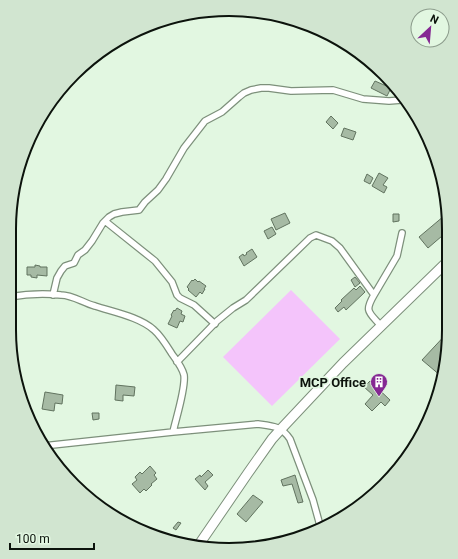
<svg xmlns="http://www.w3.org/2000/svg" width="458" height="559" font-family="Roboto,sans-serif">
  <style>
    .green { fill: #f4c4fb }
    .building { fill: #a6baa4; stroke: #61735f }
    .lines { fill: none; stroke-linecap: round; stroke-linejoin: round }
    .minor-casing { stroke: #7d907b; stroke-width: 8 }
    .primary-casing { stroke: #7d907b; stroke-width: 11 }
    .minor { stroke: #fff; stroke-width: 5.5 }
    .primary { stroke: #fff; stroke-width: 9 }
    .labels { text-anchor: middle; stroke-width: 3.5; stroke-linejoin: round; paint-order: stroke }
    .poi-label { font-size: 13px; font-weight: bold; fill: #0c130c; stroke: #e2f7e1; text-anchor: end }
    .rim { fill: none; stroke: #0c130c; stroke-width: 2 }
  </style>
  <rect width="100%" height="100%" fill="#e2f7e1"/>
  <path class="green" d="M291,290L340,339L272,406L223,357Z"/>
  <path class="building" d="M375,81L391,88L387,96L371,88Z
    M331,116L338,123L333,129L326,122Z
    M344,128L356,132L353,140L341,136Z
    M379,173L388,178L383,185L387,187L384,193L372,186Z
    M367,174L373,178L370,184L364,181Z
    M285,213L290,223L276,230L271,219Z
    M393,214H399V221L393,222Z
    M444,216L449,221V230L428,248L419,237Z
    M272,227L276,234L268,239L264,231Z
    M252,249L257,257L244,266L239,257L243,254L244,256L247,254L246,253Z
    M35,265L40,266V267H47V276L37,275V278L31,277V275H27V267H35Z
    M355,277L360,283L355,287L351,280Z
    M195,279L198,282L199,281L206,286L204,289H205L202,294L200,292L196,297L188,290L189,289L187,287L192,280L193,281Z
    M360,286L365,292L346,310L344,307L338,312L335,308L342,301L341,300L354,288L356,290Z
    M177,308L182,311L181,314L185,316L183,322L180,321L177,328L168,324L172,316L171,315L174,310L175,311Z
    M449,331V344L444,373L441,376L422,360Z
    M370,381L390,400L385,406L381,402L372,411L365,404L373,395L364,387Z
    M116,385L135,387L134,396L123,395V401L115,400Z
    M45,392L63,395L62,404L55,403L54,411L42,409Z
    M92,413H99V419L93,420Z
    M150,466L156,473L154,475L157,479L151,484L152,485L146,491L144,489L140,493L132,484L137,480L135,477L140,472L142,474Z
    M208,470L213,475L205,482L208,486L205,490L195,479L200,475L201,477Z
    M295,475L303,502L298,503L292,484L283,486L281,480Z
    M253,495L263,502L246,522L237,514Z
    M178,522L181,523L176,530L173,528Z
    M151,528L159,533L157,538L148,533Z"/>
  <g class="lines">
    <defs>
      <path id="minor" d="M105,221L155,261L172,282L177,295L180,298L194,305L215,324
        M53,295L57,278L61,271L65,266L74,263L78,255L85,250L92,241L103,223L109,217L114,214L122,212L139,210L145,202L158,190L166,179L184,148L205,121L222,112L239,97L244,93L251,90L261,88H269L291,91L333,90L363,99L389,101L402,100
        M374,295L397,256L402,233
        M9,297C26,294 44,293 61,295C73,295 83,303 95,306C113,312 140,317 154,330C161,336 167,346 172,354C177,361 182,367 184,375C186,388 176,418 173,432
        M177,362L217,321L233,308L246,300L310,238L316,235L332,241L340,248L374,295C364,312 369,312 381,326
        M43,446L173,432L258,424C273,426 281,426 290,439L313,500L321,529"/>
      <path id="primary" d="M198,546L248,473L272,439L281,429L343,363L449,260"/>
    </defs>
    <use href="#minor" class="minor-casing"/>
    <use href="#primary" class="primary-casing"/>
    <use href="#minor" class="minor"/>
    <use href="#primary" class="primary"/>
  </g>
  <defs>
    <symbol id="building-pin" viewBox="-11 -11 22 30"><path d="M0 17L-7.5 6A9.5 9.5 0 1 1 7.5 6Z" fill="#852893" stroke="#e2f7e1"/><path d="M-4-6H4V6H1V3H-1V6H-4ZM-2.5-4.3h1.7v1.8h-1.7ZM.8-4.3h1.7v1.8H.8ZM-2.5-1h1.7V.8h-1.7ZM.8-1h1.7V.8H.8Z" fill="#fff"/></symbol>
  </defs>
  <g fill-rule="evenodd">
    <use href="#building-pin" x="369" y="372" width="20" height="27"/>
  </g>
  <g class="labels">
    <g class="poi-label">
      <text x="366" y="387">MCP Office</text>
    </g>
  </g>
  <path d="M0 0H458V559H0ZM229 16H229A213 213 0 0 1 442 229V330A213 213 0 0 1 229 543H229A213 213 0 0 1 16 330V229A213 213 0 0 1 229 16Z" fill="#d1e5d0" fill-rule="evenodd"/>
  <path class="rim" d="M229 16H229A213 213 0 0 1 442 229V330A213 213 0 0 1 229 543H229A213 213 0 0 1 16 330V229A213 213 0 0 1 229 16Z"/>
  <g transform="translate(430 28) rotate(26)"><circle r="19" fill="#e2f7e1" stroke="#8c9c8c"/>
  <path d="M0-3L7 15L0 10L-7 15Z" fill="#852893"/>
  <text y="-6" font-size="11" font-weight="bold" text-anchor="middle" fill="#0c130c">N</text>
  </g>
  <path d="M10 543v6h84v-6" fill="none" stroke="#0c130c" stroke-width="2"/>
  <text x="16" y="543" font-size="12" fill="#0c130c" stroke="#e2f7e1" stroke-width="3" paint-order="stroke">100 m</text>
</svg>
